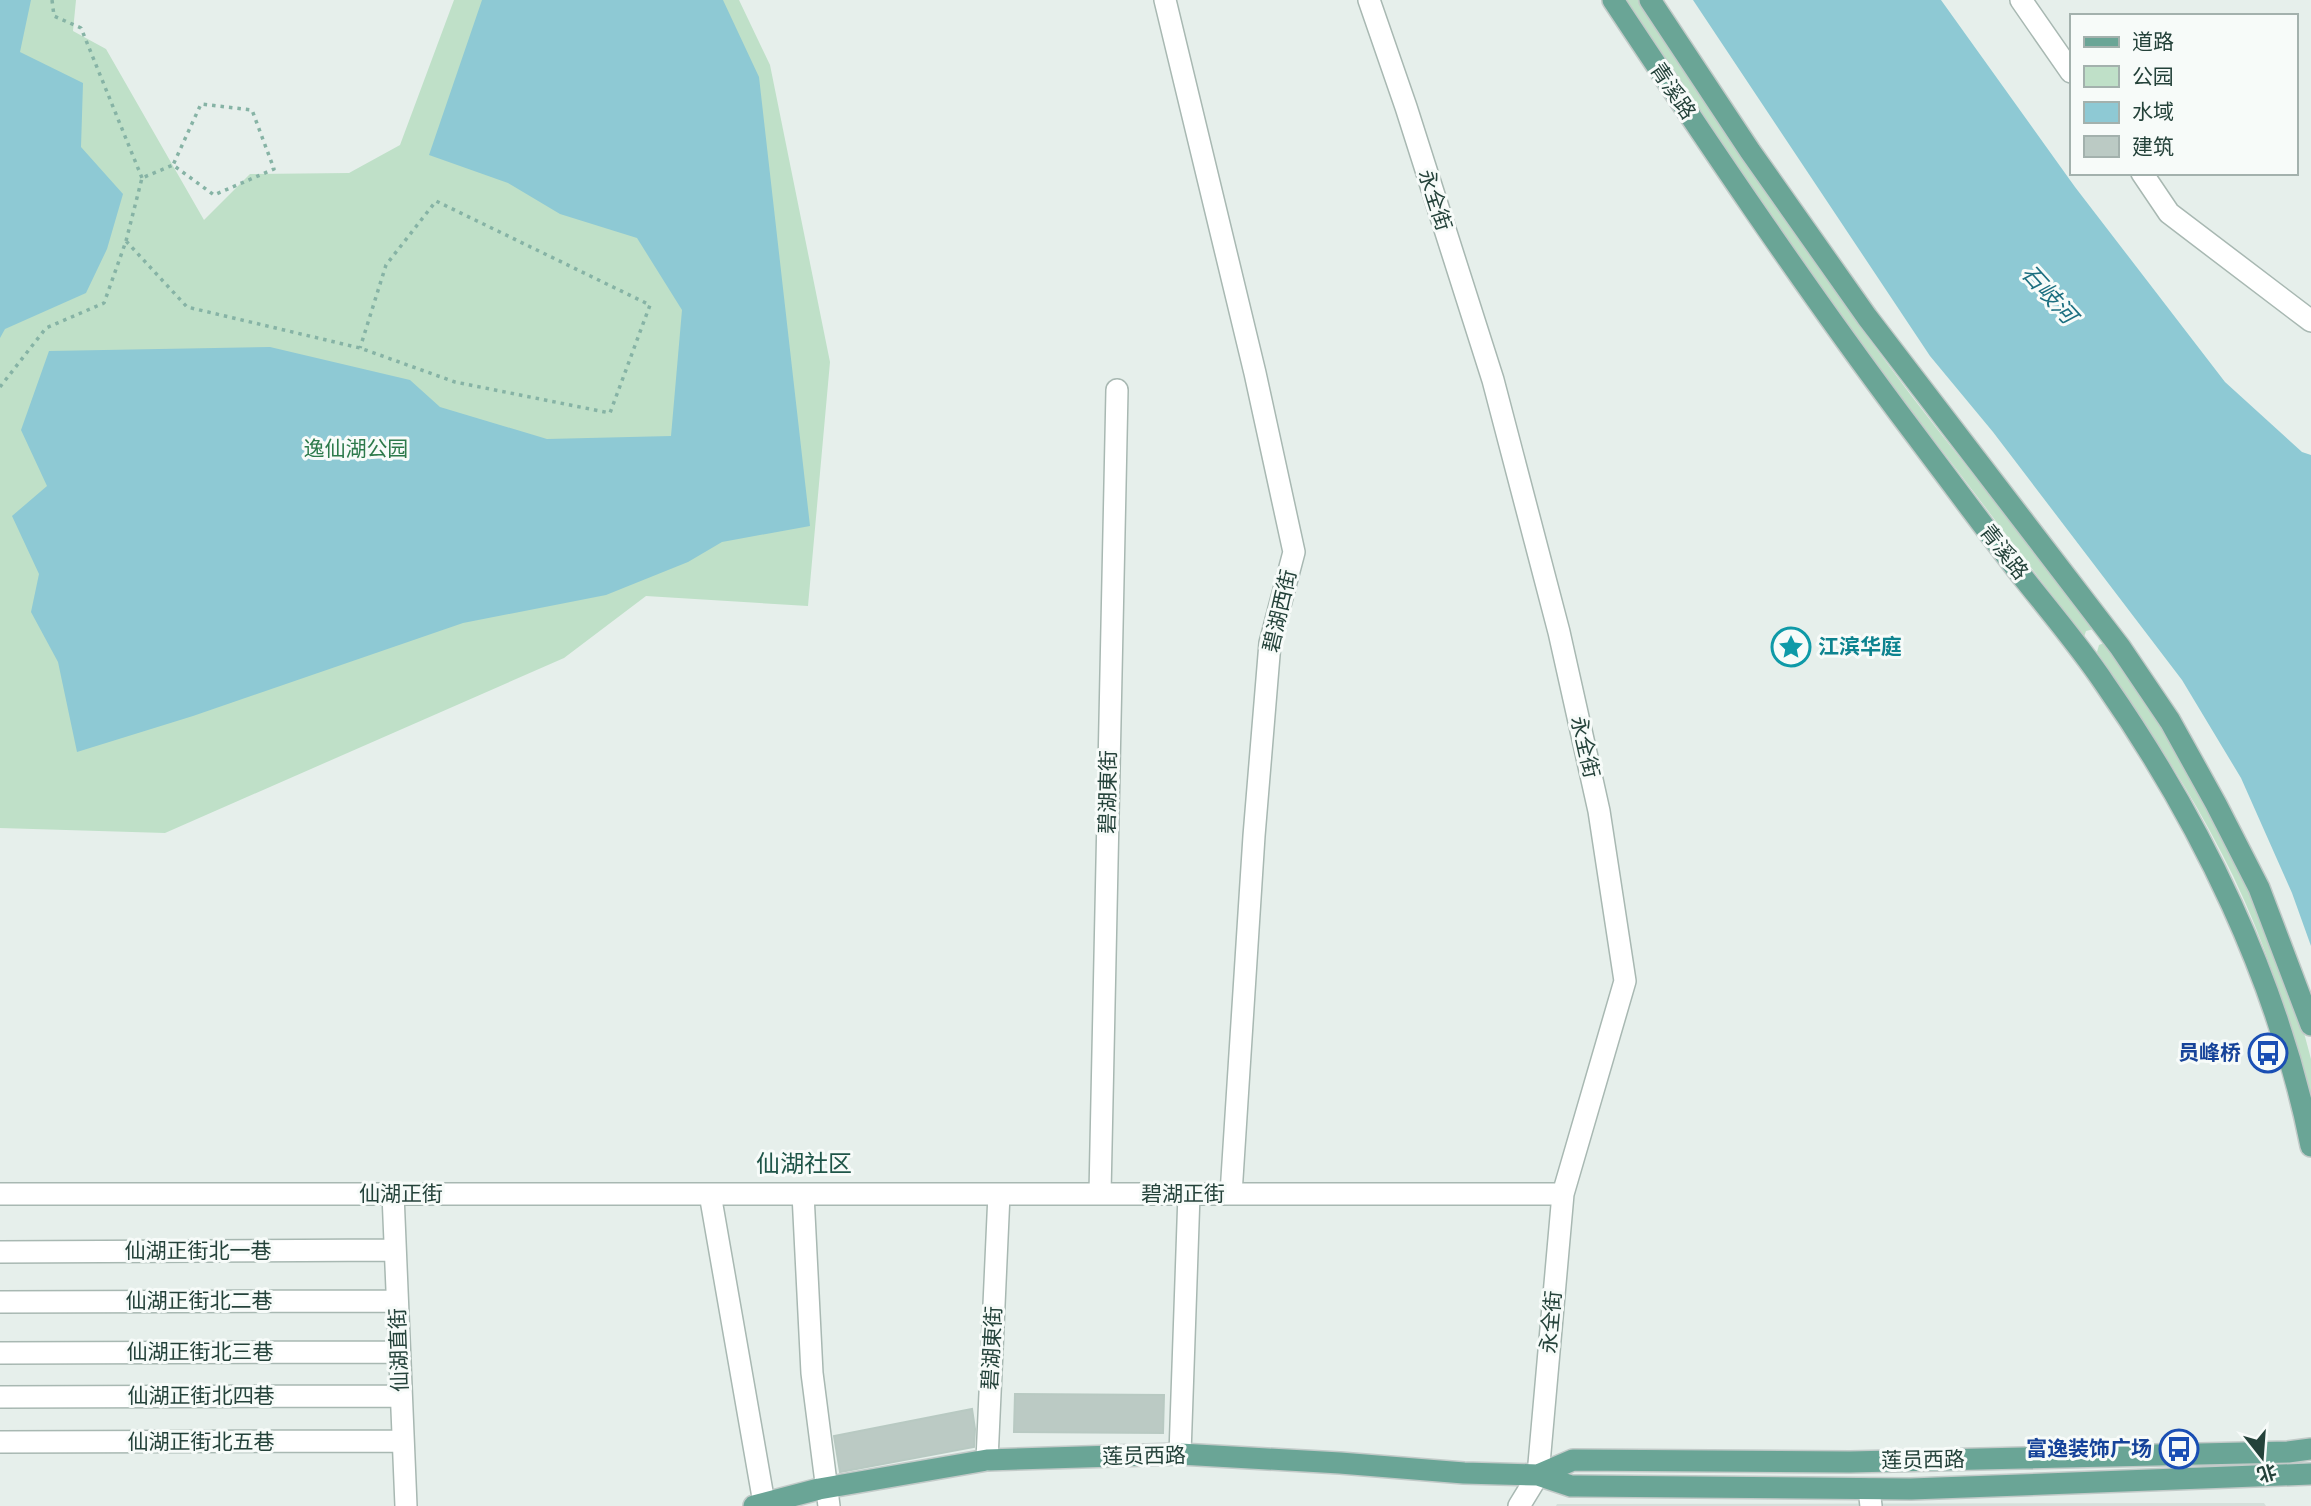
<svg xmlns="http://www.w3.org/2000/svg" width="2311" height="1506" font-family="Signika,'Noto Sans SC',sans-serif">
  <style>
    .built { fill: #d4dfda }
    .green { fill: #bfe0c8 }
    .water { fill: #8ec9d4 }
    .building { fill: #bbcac4; stroke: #b8c9c2; stroke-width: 2 }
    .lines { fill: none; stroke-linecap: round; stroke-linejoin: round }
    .minor-casing { stroke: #a8b8b2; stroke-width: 24 }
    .major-casing { stroke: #c2cac8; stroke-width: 24 }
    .path { stroke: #86b3a5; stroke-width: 3.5; stroke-dasharray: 3.5 5; stroke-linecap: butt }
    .minor { stroke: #fff; stroke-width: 21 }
    .major { stroke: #6aa596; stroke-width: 21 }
    .labels { text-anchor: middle; stroke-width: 6; stroke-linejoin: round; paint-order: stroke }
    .street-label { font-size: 21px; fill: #24423a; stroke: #f7fbf9 }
    .park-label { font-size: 21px; fill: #2d7a4b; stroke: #f7fbf9 }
    .culture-label { font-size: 21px; font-weight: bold; fill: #0d838f; stroke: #f7fbf9; text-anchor: start }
    .transit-label { font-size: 21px; font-weight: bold; fill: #164399; stroke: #f7fbf9; text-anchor: end }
    .water-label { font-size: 23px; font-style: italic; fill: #1c6f80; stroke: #f7fbf9 }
    .quarter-label { font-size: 24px; fill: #1f5548; stroke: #f7fbf9 }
  </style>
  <rect width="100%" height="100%" fill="#e6efeb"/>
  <path class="built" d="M2264,1503L2266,1506H1556L1557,1504Z"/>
  <path class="green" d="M0,0H76L73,31L106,49L204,220L250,174L349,173L400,145L454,0H739L770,65L830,362L808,606L646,596L564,658L165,833L0,828Z
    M1625,0H1641C1720,119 1796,240 1881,355C1950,449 2025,538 2098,628L2086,631L2084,637L1877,365L1795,250Z
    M2104,643L2157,715L2240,866L2300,1018L2311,1059V1097C2296,1047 2282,997 2264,949C2225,842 2161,746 2097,652L2099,645Z"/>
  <path class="water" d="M0,0H31L20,52L83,83L81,147L123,194L107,249L86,293L5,329L0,338Z
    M482,0H723L759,77L810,526L722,542L688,562L606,595L463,623L193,716L77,752L58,662L31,612L39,574L12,516L47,486L21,430L49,351L270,347L410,380L440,407L547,439L671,436L682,310L637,238L560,214L508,183L429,155Z
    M1693,0H1941L2075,187L2225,382L2302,452L2311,455V946L2292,893L2241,778L2182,680L1993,432L1930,356Z"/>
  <path class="building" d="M1015,1394L1164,1395L1163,1433L1014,1432Z
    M972,1409L975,1429L974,1447L840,1472L834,1436Z"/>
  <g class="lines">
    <defs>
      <path id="minor" d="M1165,0L1255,373L1294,552L1270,643L1254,836L1231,1194
        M1369,0L1406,107L1493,380L1559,632L1599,811L1625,981L1563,1194L1538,1475L1519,1506
        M2021,0L2071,72
        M2142,173L2169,213L2311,321
        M0,1194H1563
        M393,1194L406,1506
        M710,1194L764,1503
        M803,1194L812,1373L829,1506
        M1100,1194L1117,390
        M0,1252L395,1250
        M0,1302L397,1301
        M0,1353L399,1352
        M0,1397L401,1396
        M0,1442L403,1441
        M1180,1454L1189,1194
        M987,1460L999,1194
        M1869,1489L1871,1506"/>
      <path id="major" d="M1613,0C1706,140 1799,279 1899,413C1939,466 1978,519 2018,571C2047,608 2079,645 2105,684C2201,822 2278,980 2311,1146
        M1650,0L1750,151L1867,317L2120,647L2170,721L2216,804L2259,888L2311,1025
        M1538,1475L1573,1460L1850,1462L2288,1452L2311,1449
        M754,1506L819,1489L987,1460L1180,1454L1340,1463L1464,1473L1538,1475L1571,1486H1578L1911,1489L2311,1474"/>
    </defs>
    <use href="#minor" class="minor-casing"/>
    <use href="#major" class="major-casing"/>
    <path class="path" d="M52,0L54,16L81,28L142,178
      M126,241L142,178L173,165L214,195L274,169L252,110L201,104L173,165
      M0,387L46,328L104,303L126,241L187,307L360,348L455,382L610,413L650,305L436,201L386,265L360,348"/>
    <use href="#minor" class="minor"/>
    <use href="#major" class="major"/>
  </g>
  <defs>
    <symbol id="sight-ring" viewBox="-11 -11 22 22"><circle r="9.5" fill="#f7fbf9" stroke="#0f9aa8" stroke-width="1.5"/><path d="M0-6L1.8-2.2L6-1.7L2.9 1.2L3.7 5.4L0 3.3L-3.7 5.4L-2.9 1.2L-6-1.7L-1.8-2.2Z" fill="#0f9aa8"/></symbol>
    <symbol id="bus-ring" viewBox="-11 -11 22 22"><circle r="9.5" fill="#f7fbf9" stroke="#1a4fb4" stroke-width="1.5"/><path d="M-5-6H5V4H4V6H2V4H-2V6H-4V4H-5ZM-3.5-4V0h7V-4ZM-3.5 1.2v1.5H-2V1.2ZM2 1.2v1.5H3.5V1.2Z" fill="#1a4fb4"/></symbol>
  </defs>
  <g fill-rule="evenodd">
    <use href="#sight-ring" x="1769" y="625" width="44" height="44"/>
    <use href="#bus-ring" x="2246" y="1031" width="44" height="44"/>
    <use href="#bus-ring" x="2157" y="1427" width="44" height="44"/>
  </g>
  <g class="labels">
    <g class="street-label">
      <text transform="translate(1673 91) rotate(56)" y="7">青溪路</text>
      <text transform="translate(1435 200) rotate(72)" y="7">永全街</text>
      <text transform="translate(2004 552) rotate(52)" y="7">青溪路</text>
      <text transform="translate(1280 611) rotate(-77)" y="7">碧湖西街</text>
      <text transform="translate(1585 747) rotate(77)" y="7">永全街</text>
      <text transform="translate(1108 792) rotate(-89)" y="7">碧湖東街</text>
      <text x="401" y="1201">仙湖正街</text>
      <text x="1183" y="1201">碧湖正街</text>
      <text x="198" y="1258">仙湖正街北一巷</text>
      <text x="199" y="1308">仙湖正街北二巷</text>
      <text transform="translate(1551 1322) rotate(-85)" y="7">永全街</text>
      <text transform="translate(992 1348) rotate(-87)" y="7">碧湖東街</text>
      <text transform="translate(399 1350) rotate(-92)" y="7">仙湖直街</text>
      <text x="200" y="1359">仙湖正街北三巷</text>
      <text x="201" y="1403">仙湖正街北四巷</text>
      <text x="201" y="1449">仙湖正街北五巷</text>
      <text transform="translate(1144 1456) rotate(-1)" y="7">莲员西路</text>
      <text transform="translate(1923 1460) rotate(-1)" y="7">莲员西路</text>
    </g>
    <g class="park-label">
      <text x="356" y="456">逸仙湖公园</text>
    </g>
    <g class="culture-label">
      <text x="1818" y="654">江滨华庭</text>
    </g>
    <g class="transit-label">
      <text x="2241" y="1060">员峰桥</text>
      <text x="2152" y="1456">富逸装饰广场</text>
    </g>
    <g class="water-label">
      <text transform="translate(2049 294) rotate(48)" y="8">石岐河</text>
    </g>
    <g class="quarter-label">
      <text x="804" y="1172">仙湖社区</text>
    </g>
  </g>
  <rect x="2070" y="14" width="228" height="161" fill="#f7fbf9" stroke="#a3b1ad" stroke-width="2"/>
  <rect x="2084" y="37" width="35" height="10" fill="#6aa596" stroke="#a3b1ad" stroke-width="2"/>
  <text x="2132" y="49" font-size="21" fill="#24423a">道路</text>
  <rect x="2084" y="66" width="35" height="21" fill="#bfe0c8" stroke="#a3b1ad" stroke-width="2"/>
  <text x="2132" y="84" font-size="21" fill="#24423a">公园</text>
  <rect x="2084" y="102" width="35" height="21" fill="#8ec9d4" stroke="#a3b1ad" stroke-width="2"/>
  <text x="2132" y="119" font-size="21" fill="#24423a">水域</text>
  <rect x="2084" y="136" width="35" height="21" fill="#bbcac4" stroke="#a3b1ad" stroke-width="2"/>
  <text x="2132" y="154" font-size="21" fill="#24423a">建筑</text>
  <g transform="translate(2262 1457) rotate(163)" stroke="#f7fbf9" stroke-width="5" paint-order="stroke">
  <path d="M0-5L12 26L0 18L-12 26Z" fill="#24423a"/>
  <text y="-10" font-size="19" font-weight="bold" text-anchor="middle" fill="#24423a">北</text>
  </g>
</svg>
